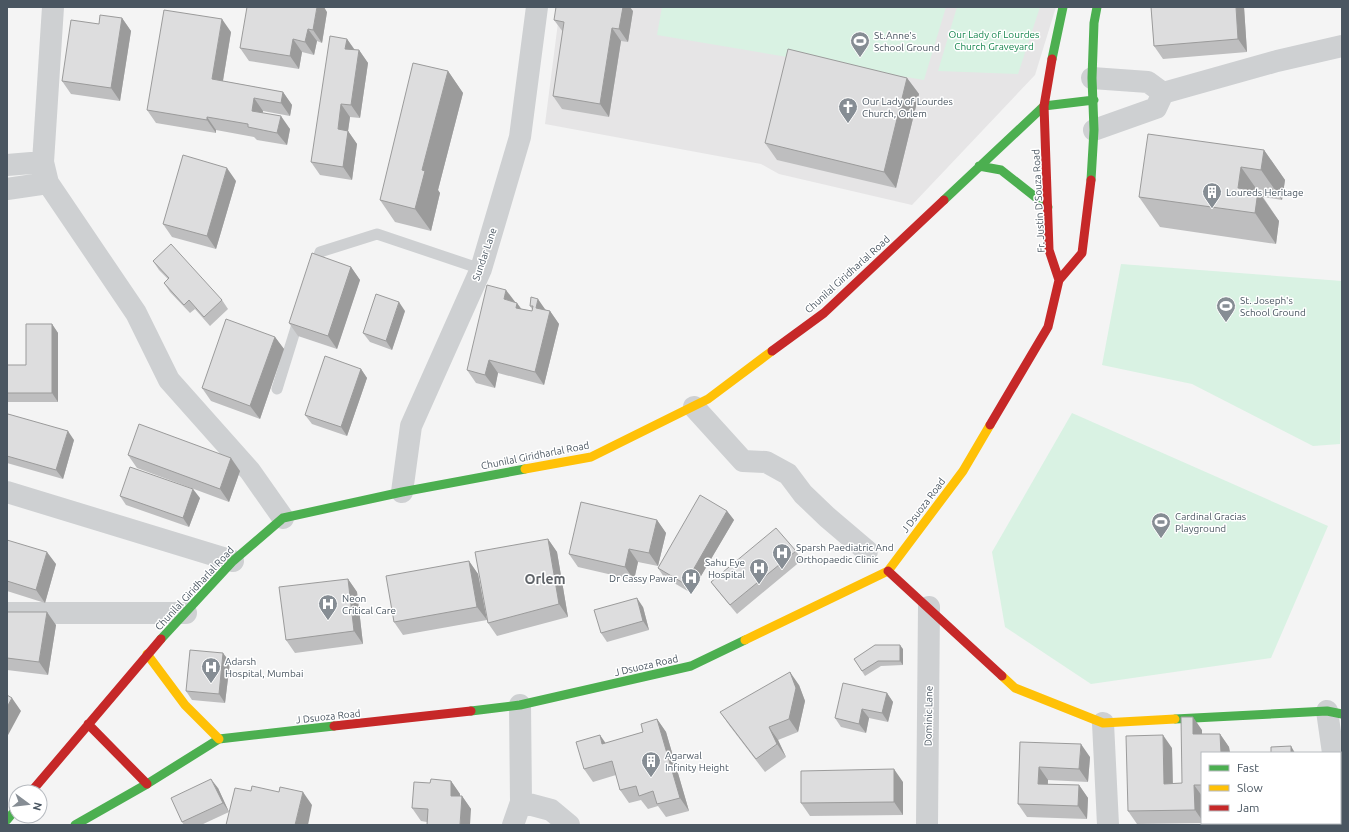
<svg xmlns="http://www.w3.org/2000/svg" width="1349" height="832" font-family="Ubuntu,sans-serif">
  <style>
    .education { fill: #e6e5e6 }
    .green { fill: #d9f2e3 }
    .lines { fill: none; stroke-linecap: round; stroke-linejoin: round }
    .lane { stroke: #ced0d2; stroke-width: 11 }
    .street { stroke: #ced0d2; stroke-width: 22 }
    .fast { stroke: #4caf50; stroke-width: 9 }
    .slow { stroke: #ffc107; stroke-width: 9 }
    .jam { stroke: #c62828; stroke-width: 9 }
    .wall { fill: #bebebf }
    .shaded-wall { fill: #9b9b9b }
    .building { fill: #ddddde; stroke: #9b9b9b }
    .labels { text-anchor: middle; stroke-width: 3; stroke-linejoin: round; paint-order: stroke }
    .park-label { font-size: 10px; fill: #17864f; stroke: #fff }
    .poi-label { font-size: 10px; fill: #4a5661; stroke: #fff; text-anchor: start }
    .street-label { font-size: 10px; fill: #4a5661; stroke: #fff }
    .district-label { font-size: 14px; font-weight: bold; fill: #5f6368; stroke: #fff }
  </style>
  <rect width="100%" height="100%" fill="#f4f4f4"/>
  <path class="education" d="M560,7H1056L1035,75L912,205L779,174L761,164L545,124Z"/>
  <path class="green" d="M662,7H946L924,80L657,35Z
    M957,7H1040L1018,74L938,71Z
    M1121,264L1342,281V383L1340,444L1313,446L1192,384L1102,365Z
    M1072,413L1328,526L1271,658L1091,684L1005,627L992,552Z"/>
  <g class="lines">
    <path class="lane" d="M315,269L320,252L377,234L481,269
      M277,389L299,318"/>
    <path class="street" d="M53,7L43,162L48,183L136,313L169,380L250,471L283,518
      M1092,78L1148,82L1163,93
      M1094,130L1156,108L1163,93L1277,61L1342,46
      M7,165L43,162
      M7,189L48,183
      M694,407L743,461L766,462L788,474L803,494L827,517L867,551
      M7,492L233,561
      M402,492L411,426L481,269L520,137L537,7
      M7,613H186
      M1327,711L1333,753
      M1103,723L1108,825
      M521,802L551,810L569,825
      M1340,802L1342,816
      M513,825L521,802L520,705
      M927,825L929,607"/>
    <path class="fast" d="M1052,59L1063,7
      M979,166L1001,170L1048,207
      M1091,180L1094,130L1092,78L1094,23L1097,7
      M944,200L1044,106L1094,100
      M161,639L233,561L283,518L402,492L525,469
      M471,711L520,705L691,666L745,640
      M1175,719L1327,711L1342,714
      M7,820L16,809
      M75,825L147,784L219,739L334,726"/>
    <path class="slow" d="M525,469L591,457L708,399L772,351
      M745,640L888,571L963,471L990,425
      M147,654L185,705L219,739
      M1002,676L1015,688L1103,723L1175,719"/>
    <path class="jam" d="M1052,59L1044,106L1049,250L1059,280
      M772,351L824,313L944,200
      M990,425L1048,327L1059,280L1082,253L1091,180
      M888,571L1002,676
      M88,724L147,784
      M334,726L471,711
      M31,792L161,639"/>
  </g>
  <path class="wall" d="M1151,7H1244L1247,52L1163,59L1154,46Z
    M633,11L628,42L621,41L609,117L562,109L553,96L563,32L554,20Z
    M327,12L322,43L317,41L314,55L302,52L299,69L249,61L240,48Z
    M122,18L131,31L120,101L71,94L62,81L99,24Z
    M231,32L223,81L283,92L292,105L290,116L263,111V113L290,129L287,145L257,140L254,137L216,130V133L156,123L147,110Z
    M347,39L355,50H359L368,63L360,118L350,117L348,131L357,144L352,180L320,175L311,162Z
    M448,71L463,93L438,190L440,193L431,231L395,222L380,200Z
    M907,78L919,94L896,188L777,160L765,143Z
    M1264,150L1285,180L1282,200L1263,197L1279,221L1276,244L1160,227L1139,197Z
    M236,181L216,249L172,237L163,224Z
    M153,261L222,300L228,309L210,326L195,309L190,313L170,292L164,283L168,279L159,270Z
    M351,267L360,280L337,349L298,336L289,323Z
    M531,297L546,310L550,311L559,324L544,385L498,373L495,388L476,383L467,370L515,302L521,309L532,311V309L530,306Z
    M405,311L392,350L370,342L363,333Z
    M52,324L58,333V402H7V365H26Z
    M275,337L284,349L260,419L211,401L202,388Z
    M361,369L367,378L347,436L312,424L305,415Z
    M7,417L74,440L63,479L7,463Z
    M128,455L240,471L229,502L137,468Z
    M120,496L200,498L189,527L126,505Z
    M727,511L734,520L691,593L664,577L658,568Z
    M657,520L666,533L658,566L638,562L634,580L578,567L569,554Z
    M548,539L557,552L568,617L497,636L488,623Z
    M7,540L56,564L45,603L7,591Z
    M796,551L802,560L737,614L717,590L711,582Z
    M469,561L478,574L487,620L403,635L394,622Z
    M348,579L357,592L363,644L295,653L286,640Z
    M643,607L649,630L607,642L601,633Z
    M7,612L56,625L48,675L7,670Z
    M903,649V665L881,666L865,676L854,659Z
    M230,662L225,703L192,700L186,691Z
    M799,685L805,701L798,732L778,740L786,757L765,772L729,725L720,712Z
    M887,693L893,702L888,722L869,718L866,733L841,727L835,718Z
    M657,719L666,732L689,811L666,817L658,806L648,809L641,800L629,803L620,790L616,775L593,782L584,769L606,743L643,732Z
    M1202,730V734H1220L1229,747L1230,753H1202V823L1137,824L1128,811L1172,748L1173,783H1182Z
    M1020,742L1090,757L1088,782L1048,780V784L1079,785L1088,798L1087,819L1027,817L1018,804Z
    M451,781L460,794V796H462L471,809L427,822L421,821L412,808L430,783Z
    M903,782V815L810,816L801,803Z
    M218,788L229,812L201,825H184L182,822Z"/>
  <path class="shaded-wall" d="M317,7H324L327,12L322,43L313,30Z
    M622,7H630L633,11L628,42L619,29Z
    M1236,7H1244L1247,52L1238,39Z
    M122,18L131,31L120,101L111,88Z
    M222,19L231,32L221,92L212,79Z
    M612,28L621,41L609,117L600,104Z
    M308,29L317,41L314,55L305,42Z
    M293,39L302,52L299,69L290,56Z
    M347,39L356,52L345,49Z
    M359,50L368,63L360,118L351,105Z
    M448,71L463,93L438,190L440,193L431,231L415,209L422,170Z
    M907,78L919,94L896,188L884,172Z
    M283,92L292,105L290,116L281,103Z
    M254,98L263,111L261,124L252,111Z
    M341,104L350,117L348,131L357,144L352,180L343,167L338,129Z
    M281,116L290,129L287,145L277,133Z
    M207,117L216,130V133L207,120Z
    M1264,150L1285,180L1282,200L1261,170Z
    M1241,167L1279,221L1276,244L1255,213L1238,188Z
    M227,168L236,181L216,249L207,236Z
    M351,267L360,280L337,349L328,336Z
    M506,290L516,303L504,299Z
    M538,299L547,312L536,308Z
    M399,302L405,311L392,350L386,341Z
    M517,303L526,315L516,308Z
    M550,311L559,324L544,385L535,372Z
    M52,324L58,333V402L52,393Z
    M275,337L284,349L260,419L250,406Z
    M489,360L498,373L495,388L485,375Z
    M361,369L367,378L347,436L341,427Z
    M68,431L74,440L63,479L56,470Z
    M231,458L240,471L229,502L220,489Z
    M193,489L200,498L189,527L183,518Z
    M727,511L734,520L691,593L685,584Z
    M657,520L666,533L658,566L649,553Z
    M548,539L557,552L568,617L559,604Z
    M629,549L638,562L634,580L625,567Z
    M47,552L56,564L45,603L36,590Z
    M469,561L478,574L487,620L477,607Z
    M348,579L357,592L363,644L354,631Z
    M637,598L643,607L649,630L643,621Z
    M47,612L56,625L48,675L39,662Z
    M900,645L903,649V665L900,661Z
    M223,653L230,662L225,703L219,694Z
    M790,672L799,685L805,701L798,732L789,719Z
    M887,693L893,702L888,722L882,713Z
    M12,698L21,711L7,737V707Z
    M862,709L869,718L866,733L859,724Z
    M1193,717L1202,730V747L1193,734Z
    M657,719L666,732L689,811L680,798Z
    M769,727L778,740L786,757L777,744Z
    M1220,734L1229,747L1230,753H1221Z
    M600,735L609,748L602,744Z
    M1163,735L1172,748L1173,797L1164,784Z
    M1081,744L1090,757L1088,782L1079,769Z
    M1291,746L1295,753H1291Z
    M1039,767L1048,780L1047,797L1038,784Z
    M894,769L903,782V815L894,802Z
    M211,779L218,788L229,812L223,803Z
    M451,781L460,794V809L451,796Z
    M1079,785L1088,798L1087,819L1078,806Z
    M1194,785L1202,796V820L1195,810Z
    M303,792L312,805L308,825H295Z
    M462,796L471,809L470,825H460Z
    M1309,823H1318V825H1309Z"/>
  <path class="building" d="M247,7H317L313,30L308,29L305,42L293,39L290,56L240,48Z
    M556,7H623L619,29L612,28L600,104L553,96L564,22L554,20Z
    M1151,7H1236L1238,39L1154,46Z
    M164,10L222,19L212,79L283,92L281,103L254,98L252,111L281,116L277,133L248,127V124L207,117V120L147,110Z
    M100,15L122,18L111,88L62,81L71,20L99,24Z
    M330,36L347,39L345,49L359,50L351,105L341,104L338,129L348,131L343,167L311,162Z
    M788,49L907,78L884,172L765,143Z
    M413,63L448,71L422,170L425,171L415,209L380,200Z
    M1148,134L1264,150L1261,170L1241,167L1238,188L1258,191L1255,213L1139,197Z
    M183,155L227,168L207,236L163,224Z
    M171,244L222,300L204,317L189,300L184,305L164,283L169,278L153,261Z
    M312,253L351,267L328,336L289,323Z
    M487,285L506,290L504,299L517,303L516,308L532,311L533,306H530L531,297L538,299L536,308L550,311L535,372L489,360L485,375L467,370Z
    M376,294L399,302L386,341L363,333Z
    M226,319L275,337L250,406L202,388Z
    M26,324H52V393H7V365H26Z
    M325,356L361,369L341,427L305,415Z
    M8,414L68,431L56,470L7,456V417Z
    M139,424L231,458L220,489L128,455Z
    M130,467L193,489L183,518L120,496Z
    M700,495L727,511L685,584L658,568Z
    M581,502L657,520L649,553L629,549L625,567L569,554Z
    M776,528L796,551L730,605L711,582Z
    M548,539L559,604L488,623L475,552Z
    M7,540L47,552L36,590L7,581Z
    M469,561L477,607L394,622L386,576Z
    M348,579L354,631L286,640L279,587Z
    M637,598L643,621L601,633L594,610Z
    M7,612H47L39,662L7,658Z
    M875,645H900V661H878L862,671L854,659Z
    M190,650L223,653L219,694L186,691Z
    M790,672L796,688L789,719L769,727L777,744L756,759L720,712Z
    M843,683L887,693L882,713L862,709L859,724L835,718Z
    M7,695L12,698L7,707Z
    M1181,717H1193V734H1220L1221,753H1202V785H1194L1195,810L1128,811L1126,736L1163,735L1164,784L1182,783Z
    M657,719L680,798L657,804L653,791L639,796L636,786L620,790L612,761L584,769L576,742L600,735L602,744L643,732L641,724Z
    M1020,742L1081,744L1079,769L1039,767L1038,784L1079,785L1078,806L1018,804Z
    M1291,746V753H1271V747Z
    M894,769V802L801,803V771Z
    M211,779L223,803L182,822L171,798Z
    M431,779L451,781V796H462L460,825H427L428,809L412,808L414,782L430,783Z
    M252,786L279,792L280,787L303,792L295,825H226L235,788L251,791Z
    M1258,823H1309V825H1258Z"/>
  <defs>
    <symbol id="stadium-pin" viewBox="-11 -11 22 30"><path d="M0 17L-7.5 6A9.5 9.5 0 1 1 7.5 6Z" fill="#868d94" stroke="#fff"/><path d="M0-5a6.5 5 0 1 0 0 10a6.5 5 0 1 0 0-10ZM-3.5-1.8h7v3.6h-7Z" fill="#fff"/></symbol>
    <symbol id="church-pin" viewBox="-11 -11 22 30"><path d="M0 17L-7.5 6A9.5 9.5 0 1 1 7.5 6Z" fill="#868d94" stroke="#fff"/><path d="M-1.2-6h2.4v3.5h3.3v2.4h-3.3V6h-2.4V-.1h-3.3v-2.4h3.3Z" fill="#fff"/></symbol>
    <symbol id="building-pin" viewBox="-11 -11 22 30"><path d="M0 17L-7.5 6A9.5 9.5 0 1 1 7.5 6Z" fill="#868d94" stroke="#fff"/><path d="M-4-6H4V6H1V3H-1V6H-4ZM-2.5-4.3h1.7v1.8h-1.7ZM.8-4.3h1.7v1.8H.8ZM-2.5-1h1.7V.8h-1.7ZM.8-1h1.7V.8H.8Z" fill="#fff"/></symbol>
    <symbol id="hospital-pin" viewBox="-11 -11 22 30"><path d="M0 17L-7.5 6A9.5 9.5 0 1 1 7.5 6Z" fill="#868d94" stroke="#fff"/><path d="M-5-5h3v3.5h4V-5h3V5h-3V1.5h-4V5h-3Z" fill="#fff"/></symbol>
  </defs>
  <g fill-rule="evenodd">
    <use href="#stadium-pin" x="849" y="30" width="22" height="30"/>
    <use href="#church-pin" x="837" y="96" width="22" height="30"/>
    <use href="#building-pin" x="1201" y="181" width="22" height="30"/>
    <use href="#stadium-pin" x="1215" y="295" width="22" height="30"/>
    <use href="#stadium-pin" x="1150" y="511" width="22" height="30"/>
    <use href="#hospital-pin" x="771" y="542" width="22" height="30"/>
    <use href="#hospital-pin" x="748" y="557" width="22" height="30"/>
    <use href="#hospital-pin" x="680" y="567" width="22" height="30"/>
    <use href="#hospital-pin" x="317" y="593" width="22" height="30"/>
    <use href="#hospital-pin" x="200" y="656" width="22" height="30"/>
    <use href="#building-pin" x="640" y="750" width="22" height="30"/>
  </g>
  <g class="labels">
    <g class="park-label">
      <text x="994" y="38">Our Lady of Lourdes<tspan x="994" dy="12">Church Graveyard</tspan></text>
    </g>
    <g class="poi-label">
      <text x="874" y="39">St.Anne's<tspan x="874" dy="12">School Ground</tspan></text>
      <text x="862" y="105">Our Lady of Lourdes<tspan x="862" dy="12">Church, Orlem</tspan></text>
      <text x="1226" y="196">Loureds Heritage</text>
      <text x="1240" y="304">St. Joseph's<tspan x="1240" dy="12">School Ground</tspan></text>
      <text x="1175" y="520">Cardinal Gracias<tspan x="1175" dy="12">Playground</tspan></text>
      <text x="796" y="551">Sparsh Paediatric And<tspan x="796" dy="12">Orthopaedic Clinic</tspan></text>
      <text x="745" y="566" text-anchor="end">Sahu Eye<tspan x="745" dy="12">Hospital</tspan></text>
      <text x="677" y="582" text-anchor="end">Dr Cassy Pawar</text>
      <text x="342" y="602">Neon<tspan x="342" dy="12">Critical Care</tspan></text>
      <text x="225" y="665">Adarsh<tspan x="225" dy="12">Hospital, Mumbai</tspan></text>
      <text x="665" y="759">Agarwal<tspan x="665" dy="12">Infinity Height</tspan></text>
    </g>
    <g class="street-label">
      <text transform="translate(1038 201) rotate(-93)" y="4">Fr. Justin D'Souza Road</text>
      <text transform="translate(484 254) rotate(-71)" y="4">Sundar Lane</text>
      <text transform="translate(847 274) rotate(-42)" y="4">Chunilal Giridharlal Road</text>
      <text transform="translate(535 455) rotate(-11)" y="4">Chunilal Giridharlal Road</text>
      <text transform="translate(923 505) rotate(-53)" y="4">J Dsuoza Road</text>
      <text transform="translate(194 588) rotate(-47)" y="4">Chunilal Giridharlal Road</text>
      <text transform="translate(646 665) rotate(-13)" y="4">J Dsuoza Road</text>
      <text transform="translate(328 716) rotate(-6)" y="4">J Dsuoza Road</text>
      <text transform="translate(928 716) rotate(-89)" y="4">Dominic Lane</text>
    </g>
    <g class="district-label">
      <text x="545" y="584">Orlem</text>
    </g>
  </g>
  <rect width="1349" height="832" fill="none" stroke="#4a5661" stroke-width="16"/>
  <rect x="1201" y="752" width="140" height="72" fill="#ffffff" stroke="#b7bbc0"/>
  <rect x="1209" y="765" width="20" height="6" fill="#4caf50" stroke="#b7bbc0"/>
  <text x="1237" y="772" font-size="12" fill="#4a5661">Fast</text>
  <rect x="1209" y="785" width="20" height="6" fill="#ffc107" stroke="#b7bbc0"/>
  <text x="1237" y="792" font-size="12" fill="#4a5661">Slow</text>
  <rect x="1209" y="805" width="20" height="6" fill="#c62828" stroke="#b7bbc0"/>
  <text x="1237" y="812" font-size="12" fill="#4a5661">Jam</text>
  <g transform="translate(28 804) rotate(105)"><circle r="19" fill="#ffffff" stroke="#b7bbc0"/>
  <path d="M0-3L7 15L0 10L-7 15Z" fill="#868d94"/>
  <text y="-6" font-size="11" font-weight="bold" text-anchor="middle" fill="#4a5661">N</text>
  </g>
</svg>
